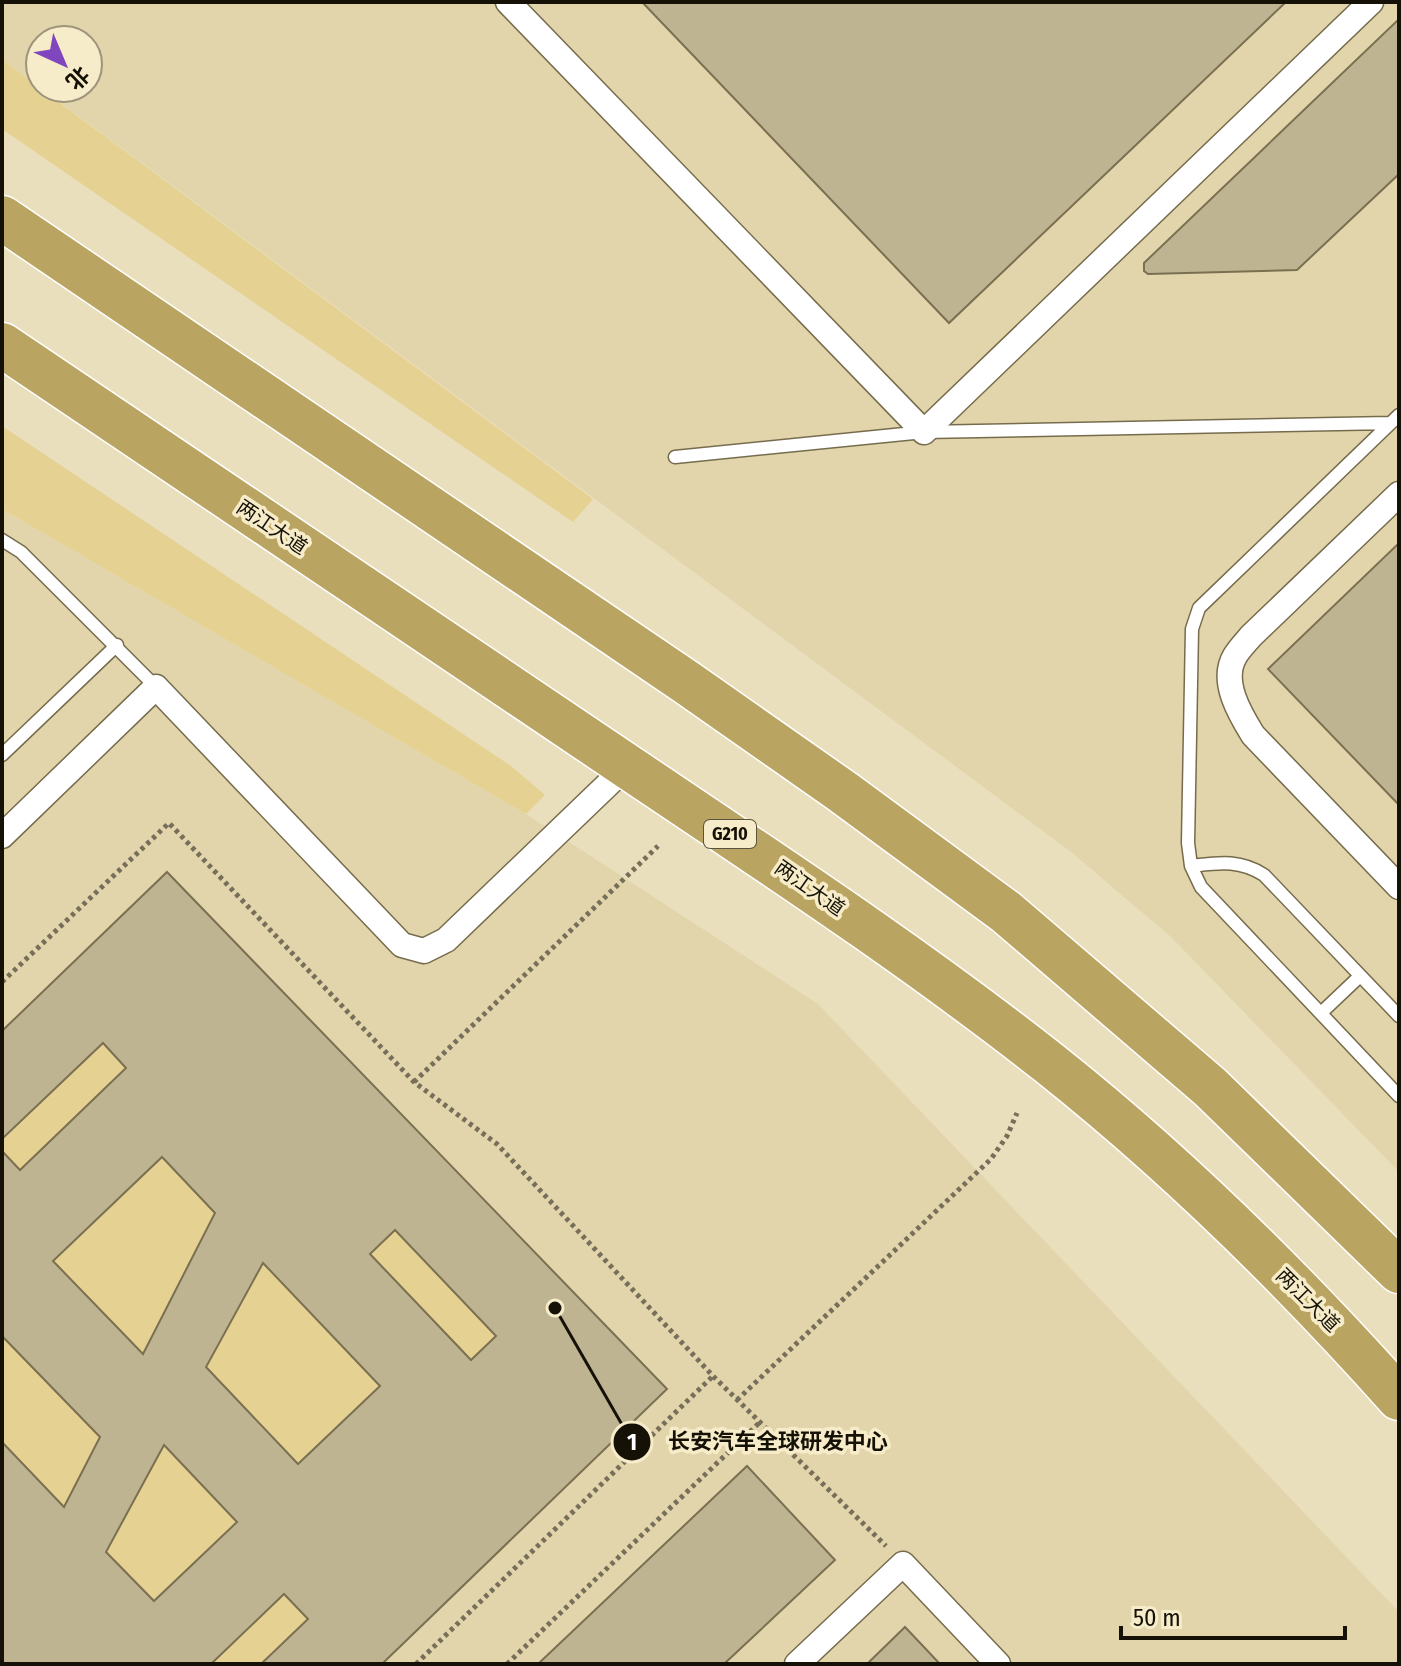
<svg xmlns="http://www.w3.org/2000/svg" width="1401" height="1666" font-family="'Fira Sans Condensed','Noto Sans SC',sans-serif">
  <style>
    .built { fill: #e2d5ab }
    .green { fill: #e5d191 }
    .building { fill: #beb492; stroke: #7a7051; stroke-width: 2; fill-rule: evenodd }
    .lines { fill: none; stroke-linecap: round; stroke-linejoin: round }
    .lane-casing { stroke: #766c4d; stroke-width: 15 }
    .street-casing { stroke: #766c4d; stroke-width: 27 }
    .highway-casing { stroke: #fff; stroke-width: 47 }
    .path { stroke: #776f5a; stroke-width: 5; stroke-dasharray: 4 4; stroke-linecap: butt }
    .lane { stroke: #fff; stroke-width: 12 }
    .street { stroke: #fff; stroke-width: 24 }
    .highway { stroke: #baa461; stroke-width: 44 }
    .labels { text-anchor: middle; stroke-width: 7; stroke-linejoin: round; paint-order: stroke }
    .shield { fill: #f7ecc9; stroke: #595340; stroke-width: 2 }
    .shield-label { font-size: 18px; font-weight: bold; fill: #151106 }
    .street-label { font-size: 20px; fill: #151106; stroke: #f7ecc9 }
    .leader { fill: none; stroke: #151106; stroke-width: 3 }
    .callout-dot { fill: #151106; stroke: #f7ecc9; stroke-width: 3 }
    .mark-label { font-size: 24px; text-anchor: middle; font-weight: bold; fill: #fff }
    .callout-label { font-size: 22px; text-anchor: middle; font-weight: bold; fill: #151106; stroke: #f7ecc9; stroke-width: 7; stroke-linejoin: round; paint-order: stroke }
  </style>
  <rect width="100%" height="100%" fill="#eadfbd"/>
  <path class="built" d="M2,2H1399V1172L1170,936L1071,852L41,88H88V40H40V87L2,59Z
    M2,509L526,814L818,1004L1399,1612V1664H2Z"/>
  <path class="green" d="M2,59L40,88L593,499L573,522L2,129Z
    M2,426L511,766L545,795L526,814L2,509Z
    M103,1043L126,1068L20,1170L2,1151V1139Z
    M162,1157L215,1213L143,1354L53,1261Z
    M395,1230L496,1336L471,1360L370,1254Z
    M263,1263L380,1386L298,1464L206,1367Z
    M2,1336L100,1437L64,1507L2,1442Z
    M164,1445L237,1522L154,1601L106,1552Z
    M284,1594L308,1619L261,1664H211Z"/>
  <path class="building" d="M642,2H1286L949,323Z
    M1399,19V174L1297,270L1148,274L1144,271V263Z
    M1399,543V805L1268,669Z
    M167,872L667,1389L382,1664H261L308,1619L284,1594L211,1664H2V1442L64,1507L100,1437L2,1336V1151L20,1170L126,1068L103,1043L2,1139V1031ZM162,1157L215,1213L143,1354L53,1261ZM395,1230L496,1336L471,1360L370,1254ZM263,1263L380,1386L298,1464L206,1367ZM164,1445L237,1522L154,1601L106,1552Z
    M747,1466L835,1560L724,1664H538Z
    M905,1627L940,1664H867Z"/>
  <g class="lines">
    <defs>
      <path id="lane" d="M1399,415L1199,608L1192,629L1188,843L1191,866L1201,887L1399,1096
        M675,457L924,432L1390,423
        M2,540L21,552L156,687
        M2,755L117,645
        M1191,866C1218,863 1239,859 1264,875L1399,1016
        M1321,1013L1360,976"/>
      <path id="street" d="M508,2L924,432L1371,2
        M1399,494L1251,636C1246,642 1239,649 1235,656C1220,681 1240,714 1253,735L1399,887
        M2,836L156,687L402,945L424,951L446,940L627,766
        M797,1664L903,1564L998,1664"/>
      <path id="highway" d="M2,218L686,682L843,792L1006,912L1210,1087L1399,1271
        M2,345C199,478 397,611 594,744C748,848 903,948 1049,1063C1175,1163 1292,1278 1399,1398"/>
    </defs>
    <use href="#lane" class="lane-casing"/>
    <use href="#street" class="street-casing"/>
    <use href="#highway" class="highway-casing"/>
    <path class="path" d="M2,982L169,823L414,1082L497,1144L713,1376L886,1546
      M414,1082L658,846
      M737,1400L991,1159L1007,1136L1017,1113
      M416,1664L713,1376
      M507,1664L760,1422"/>
    <use href="#lane" class="lane"/>
    <use href="#street" class="street"/>
    <use href="#highway" class="highway"/>
  </g>
  <g class="labels">
    <rect class="shield" x="704" y="820" width="52" height="28" rx="6"/>
    <g class="shield-label">
      <text x="730" y="840">G210</text>
    </g>
    <g class="street-label">
      <text transform="translate(272 527) rotate(34)" y="7">两江大道</text>
      <text transform="translate(810 888) rotate(35)" y="7">两江大道</text>
      <text transform="translate(1308 1300) rotate(45)" y="7">两江大道</text>
    </g>
  </g>
  <path class="leader" d="M555 1308L632 1442"/>
  <g class="callout-dot">
    <circle cx="555" cy="1308" r="8"/>
    <circle cx="632" cy="1442" r="20"/>
  </g>
  <g class="mark-label">
    <text x="632" y="1450">1</text>
  </g>
  <g class="callout-label">
    <text x="778" y="1449">长安汽车全球研发中心</text>
  </g>
  <rect width="1401" height="1666" fill="none" stroke="#151106" stroke-width="8"/>
  <g transform="translate(64 64) rotate(136)"><circle r="38" fill="#f7ecc9" stroke="#9d947b" stroke-width="2"/>
  <path d="M0-6L14 30L0 20L-14 30Z" fill="#7f46bd"/>
  <text y="-12" font-size="22" font-weight="bold" text-anchor="middle" fill="#151106">北</text>
  </g>
  <path d="M1121 1626v12h224v-12" fill="none" stroke="#151106" stroke-width="4"/>
  <text x="1133" y="1626" font-size="24" fill="#151106" stroke="#f7ecc9" stroke-width="6" paint-order="stroke">50 m</text>
</svg>
